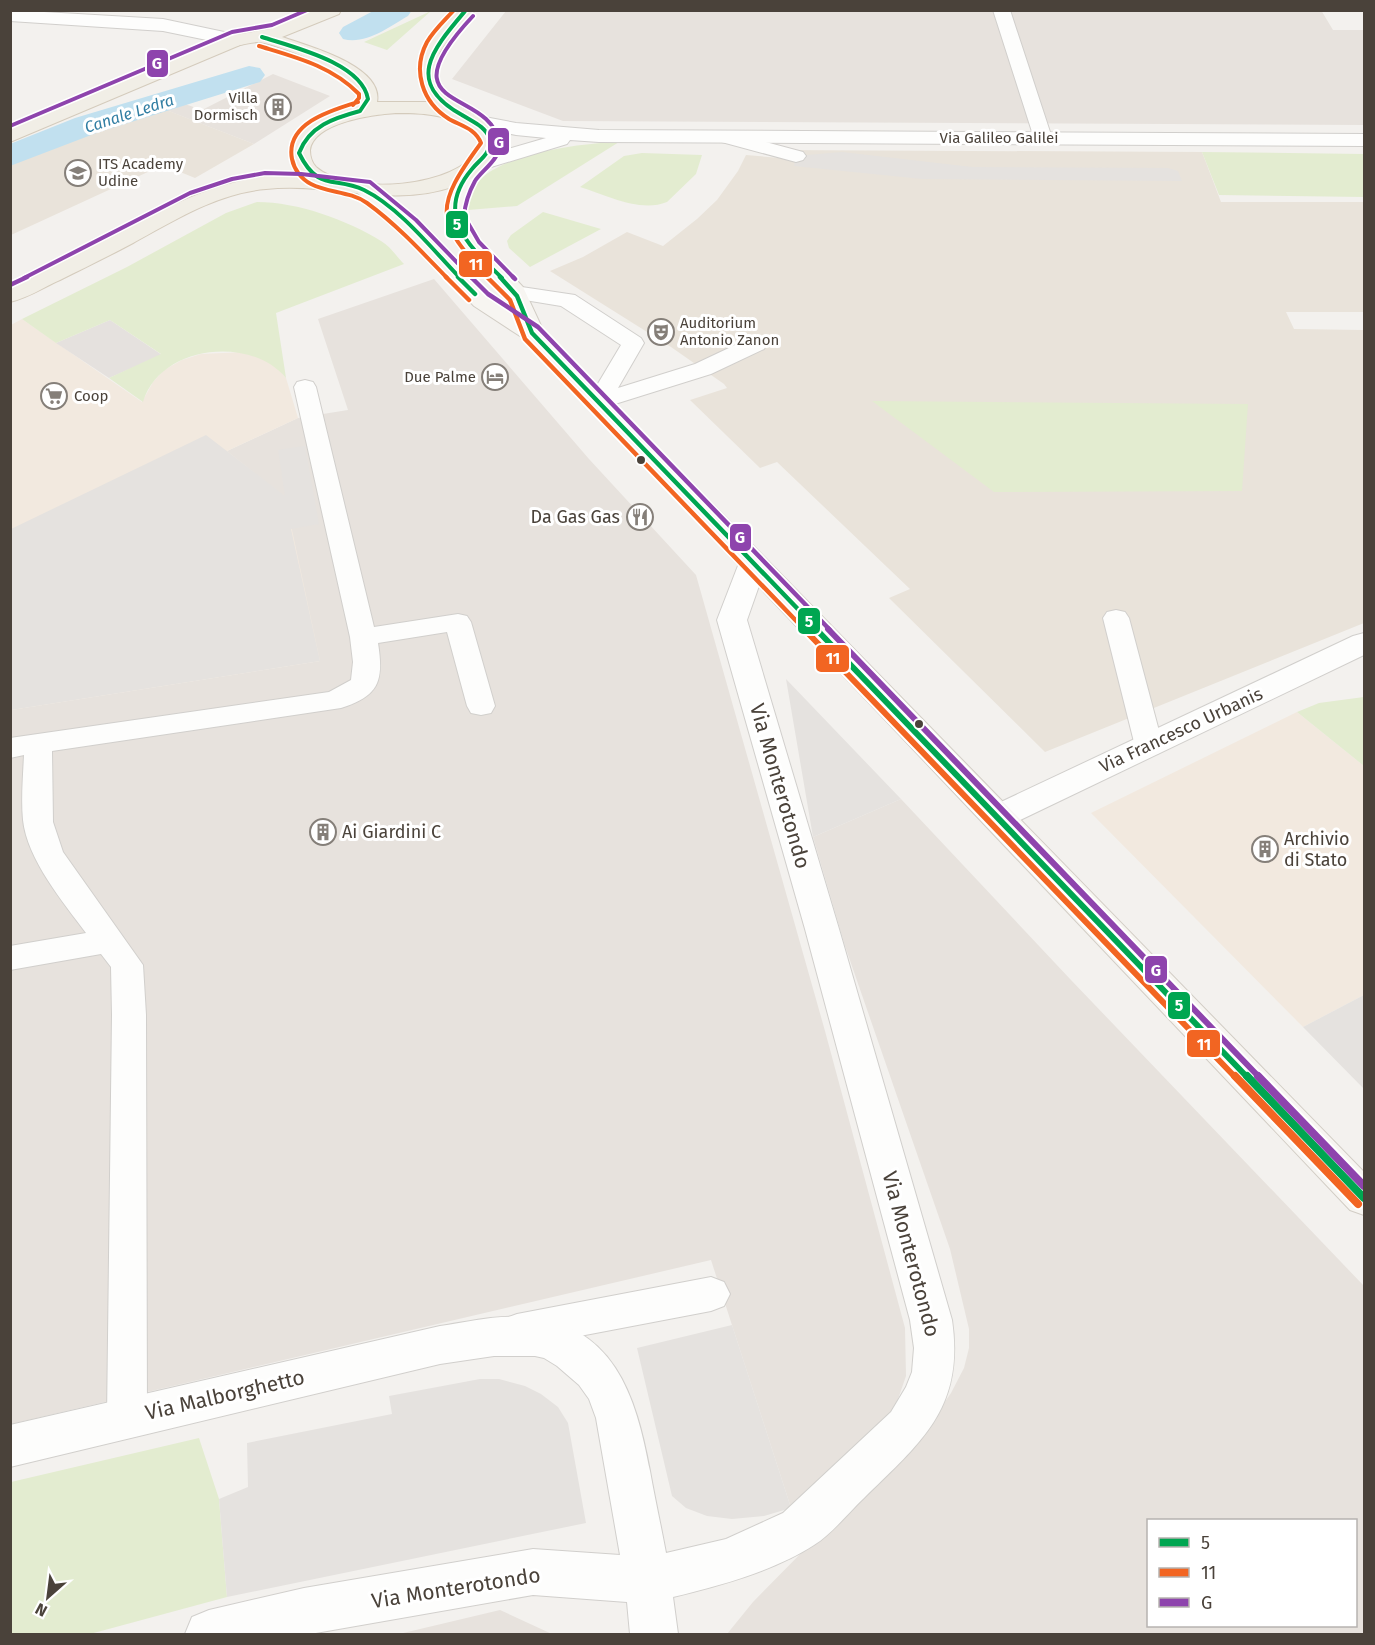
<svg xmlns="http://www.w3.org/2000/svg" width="1375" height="1645" font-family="'Fira Sans',sans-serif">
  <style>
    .residential { fill: #e7e2dd; fill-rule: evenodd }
    .commercial { fill: #f2e9df }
    .industrial { fill: #e5e1de }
    .education { fill: #e9e3da }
    .green { fill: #e3ecd0 }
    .parking { fill: #e5e2df }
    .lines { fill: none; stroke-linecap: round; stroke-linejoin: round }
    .canal { fill: #c1e0ef; fill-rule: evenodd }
    .service-casing { stroke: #d1cfcc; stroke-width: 2 }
    .minor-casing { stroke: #d1cfcc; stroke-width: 2 }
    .secondary-casing { stroke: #d2cdc5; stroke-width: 2 }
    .primary-casing { stroke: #d4cbbc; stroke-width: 2 }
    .service { fill: #fdfdfc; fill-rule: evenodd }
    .minor { fill: #fdfdfc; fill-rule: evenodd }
    .secondary { fill: #f7f5f1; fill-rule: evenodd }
    .primary { fill: #f1eee6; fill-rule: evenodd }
    .bus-1-far3-casing { stroke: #fff; stroke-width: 7 }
    .bus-1-far2-casing { stroke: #fff; stroke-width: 8 }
    .bus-1-far1-casing { stroke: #fff; stroke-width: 10 }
    .bus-1-casing { stroke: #fff; stroke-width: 12 }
    .bus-2-far3-casing { stroke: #fff; stroke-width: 7 }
    .bus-2-far2-casing { stroke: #fff; stroke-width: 8 }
    .bus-2-far1-casing { stroke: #fff; stroke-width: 10 }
    .bus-2-casing { stroke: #fff; stroke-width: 12 }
    .bus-3-far3-casing { stroke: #fff; stroke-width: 7 }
    .bus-3-far2-casing { stroke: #fff; stroke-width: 8 }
    .bus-3-far1-casing { stroke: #fff; stroke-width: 10 }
    .bus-3-casing { stroke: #fff; stroke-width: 12 }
    .bus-1-far3 { stroke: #00a651; stroke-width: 4 }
    .bus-1-far2 { stroke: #00a651; stroke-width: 4.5 }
    .bus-1-far1 { stroke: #00a651; stroke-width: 6 }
    .bus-1 { stroke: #00a651; stroke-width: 8 }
    .bus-2-far3 { stroke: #f26522; stroke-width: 4 }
    .bus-2-far2 { stroke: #f26522; stroke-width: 4.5 }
    .bus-2-far1 { stroke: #f26522; stroke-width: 6 }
    .bus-2 { stroke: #f26522; stroke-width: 8 }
    .bus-3-far3 { stroke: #8e44ad; stroke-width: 4 }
    .bus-3-far2 { stroke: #8e44ad; stroke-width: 4.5 }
    .bus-3-far1 { stroke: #8e44ad; stroke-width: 6 }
    .bus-3 { stroke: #8e44ad; stroke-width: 8 }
    .bus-dot { fill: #4a423a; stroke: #fff; stroke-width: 2 }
    .labels { text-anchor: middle; stroke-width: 6; stroke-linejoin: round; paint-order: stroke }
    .far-poi-label { font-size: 15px; fill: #4a423a; stroke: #fff; text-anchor: start }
    .far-street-label { font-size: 15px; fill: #4a423a; stroke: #fff }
    .far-water-label { font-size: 16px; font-style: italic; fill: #317ea3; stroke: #fff }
    .poi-label { font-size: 18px; fill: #4a423a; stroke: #fff; text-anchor: start }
    .street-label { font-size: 18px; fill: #4a423a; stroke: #fff }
    .near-street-label { font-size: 21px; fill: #4a423a; stroke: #fff }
    .line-badge { stroke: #fff; stroke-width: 2 }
    .badge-label { font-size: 16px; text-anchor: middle; font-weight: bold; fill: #fff }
  </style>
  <rect width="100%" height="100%" fill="#f3f1ee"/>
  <path class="residential" d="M1321,10L1333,30H1364V125L563,121L452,79L506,11Z
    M273,74L330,96L254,144L166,110L182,103L202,110Z
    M434,279L589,459L696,575L825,1031L905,1328L906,1376L897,1402L886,1422L791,1508L711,1260L11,1424V710L320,661L227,451L298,418L348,410L318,319Z
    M901,799L1071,980L1364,1286V1634H727L753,1602L933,1419L951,1393L964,1368L969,1348V1329L950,1249L845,946L813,837ZM1148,1520H1356V1626H1148Z
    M500,1610L552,1634H399Z"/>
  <path class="commercial" d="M22,319L142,402L153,382L164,370L182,360L201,354L245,352L264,358L277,367L286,378L298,418L227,451L285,497L320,661L11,710V325Z
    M1297,712L1364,766V995L1303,1027L1091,813Z"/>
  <path class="industrial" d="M110,320L162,355L109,378L56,343Z"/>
  <path class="education" d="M156,106L254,144L195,178L163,165L11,235V159L55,139L80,137Z
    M777,150L1202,152L1221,202H1364V312H1286L1294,329L1363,330L1364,332V623L1045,752L889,598L910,589L777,462L760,468L690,400L727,388L724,384L671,347L550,271L583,257L627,232L663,246L697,219L717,200L738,171L746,155L780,158Z"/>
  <path class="green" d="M431,11L387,50L364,42Z
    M619,142L517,206L468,210C461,155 583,143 619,142Z
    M1202,152L1364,154V197L1219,195Z
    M642,153L702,155L696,174L667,202C640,213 606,195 580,187L624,156Z
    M257,202C298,202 347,220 381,241C390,246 397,257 404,264L276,313L286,378C250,335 160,345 143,402L109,378L161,354L110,320L56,343L22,319L127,267L226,213Z
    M543,212L601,229L530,267L509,248L507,241L511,235Z
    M872,401L1248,404L1242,491L994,492Z
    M1364,697V766L1297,712L1319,703Z
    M199,1438L219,1499L227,1597L90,1634H11V1482Z"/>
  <path class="parking" d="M842,152L972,167L1168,168L1178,171L1182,181L922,179L794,166L796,156Z
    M206,435L285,496L278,450L305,446L319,524L291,529L320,661L11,710V529Z
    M786,679L901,799L813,837Z
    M1364,995V1089L1303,1027Z
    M732,1325L791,1508L764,1516L732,1519L707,1516L686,1508L672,1496L637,1348Z
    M480,1379H499L525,1386L541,1394L558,1407L568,1423L586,1523L227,1597L219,1499L248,1487L247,1443L392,1414L389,1396Z"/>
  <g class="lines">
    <path class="canal" d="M375,10H412L408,16C389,27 366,45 343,39L339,33L343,27Z
      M249,66L260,68L265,75L260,82L99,132L10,166V144L75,118Z"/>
    <defs>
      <path id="service" d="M993,10H1010L1052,138L1050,142H1036L1034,138Z
        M725,131L803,152L806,156L803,160L796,162L718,141L716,137L718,133Z
        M515,286L575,295L641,338L644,343L618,388L695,364L748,339L756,337L764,339L767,344L764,349L711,374L599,409L591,407L587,402L621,345L561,306L507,297L504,292L507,287Z
        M305,380L313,382L316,387L374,627L458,614L467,616L471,622L495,706L491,713L481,715L471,713L467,706L447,632L378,643C384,681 379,696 341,708L52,751L53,822L63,852L143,965L146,1015L147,1418L141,1431L127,1437L113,1431L107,1418L112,1015L111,967L101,954L10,970V946L86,933C63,902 27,859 23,820C21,799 23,777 24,755L10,758V738L329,692L351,680L353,662L350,637L294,387L297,382Z
        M1116,610L1125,612L1129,618L1163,746L1159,753L1149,756L1139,753L1135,746L1103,618L1107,612Z
        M711,1277L724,1282L730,1294L724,1306L711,1311L517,1348L503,1343L498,1331L503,1319L517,1314Z"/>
      <path id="minor" d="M10,10L163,19L243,36L246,40L243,44L236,46L163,31L10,21Z
        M474,115L516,123L599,130L1364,134V146L599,142L570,140L567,144L478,171L470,170L467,165L470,160L546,138L516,135L467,125L464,121L467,117Z
        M753,554L763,557L767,563L747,620L839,929L952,1320C965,1408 921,1442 864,1498C848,1513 832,1534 814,1545C774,1571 719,1586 673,1597L678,1634H630L627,1602L533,1595L310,1634H185L192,1617L209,1610L304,1588L533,1549L620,1555L596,1418L589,1399L579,1385L557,1366L544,1358L535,1356H494L440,1364L10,1467V1425L440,1326C467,1322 495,1315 522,1317C614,1322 636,1396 650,1471C655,1499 661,1526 666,1553L726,1539L783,1513L891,1412L906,1387L912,1372L914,1348L910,1320L805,929L717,620L739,563L743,557Z
        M1364,633V655L1010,825L998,829L986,825L982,817L986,809L1353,636Z"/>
      <path id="secondary" d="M471,164L479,165L482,170L467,202L466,220L480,241L523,287L543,330L1364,1172V1215L1350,1210L523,338L474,306L402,231L354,190L357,185L365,183L373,185L418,221L490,296L510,308C496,274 438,243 445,204C447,193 455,180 460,170L463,165Z"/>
      <path id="primary" d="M315,10H341L339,14L282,37C308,46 384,66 377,102H430C401,62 429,40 456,10H475C465,25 448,36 440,52C436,61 437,70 439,79C440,85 442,91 446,95C462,115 516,123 495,158C487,172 470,180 455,186C389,209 332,182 266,189C218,193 175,220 133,243C109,256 84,268 60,280C44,287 28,298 10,302V286C42,270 75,256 106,239C169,207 228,171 301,176C272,147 303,124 331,113C337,111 348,110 353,106C354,105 358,100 358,99C364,76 277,44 259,42C253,42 246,44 240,45L10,142V128L229,36L270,29ZM398,113C427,113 454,115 477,135L480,147C458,189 349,196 316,167C312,163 310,156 310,150C314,122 375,114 398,113Z"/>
    </defs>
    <use href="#service" class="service-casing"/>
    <use href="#minor" class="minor-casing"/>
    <use href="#secondary" class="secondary-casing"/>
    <use href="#primary" class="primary-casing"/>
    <use href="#service" class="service"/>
    <use href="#minor" class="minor"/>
    <use href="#secondary" class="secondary"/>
    <use href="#primary" class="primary"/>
    <defs>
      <path id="bus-1-far3" d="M466,10C433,49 403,82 462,115C473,122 485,126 490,139C491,154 480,159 472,169C433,215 469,246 502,278
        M262,37C293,47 362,63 368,99L360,111
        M360,111C334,118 309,126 299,153C318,192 334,176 364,190C399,207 433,250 460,278"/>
      <path id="bus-1-far2" d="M458,277L475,294
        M500,277L517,296L532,333L818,630"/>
      <path id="bus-1-far1" d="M816,629L1248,1078"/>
      <path id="bus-1" d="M1247,1076L1364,1198"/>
      <path id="bus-2-far3" d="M454,10C445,20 434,30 427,42C412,70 422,102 449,119C461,126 475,128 481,143C434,207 434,221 489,278
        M259,46C295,57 332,66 359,94V98L353,105
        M358,102C332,110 285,123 292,159C294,169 301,179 311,184C328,193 350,191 367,203C396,224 422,252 447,278"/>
      <path id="bus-2-far2" d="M446,277L469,300
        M487,277L510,300L525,339L805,630"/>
      <path id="bus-2-far1" d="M804,629L1236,1078"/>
      <path id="bus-2" d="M1235,1076L1358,1204"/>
      <path id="bus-3-far3" d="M473,16C381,114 491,87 499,143C501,159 483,169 475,181C469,192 465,204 464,216L479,242L514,278
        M10,126L232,32L272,25L307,10
        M24,278L190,193L232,179L265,173L301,174L370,182L416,220L472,278"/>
      <path id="bus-3-far2" d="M471,277L488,294L538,327L830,630
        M513,277L515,279
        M10,285L27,277"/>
      <path id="bus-3-far1" d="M828,629L1260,1078"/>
      <path id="bus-3" d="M1258,1076L1364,1186"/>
    </defs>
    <use href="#bus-1-far3" class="bus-1-far3-casing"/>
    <use href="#bus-1-far2" class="bus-1-far2-casing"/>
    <use href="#bus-1-far1" class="bus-1-far1-casing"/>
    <use href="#bus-1" class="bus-1-casing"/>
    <use href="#bus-2-far3" class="bus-2-far3-casing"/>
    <use href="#bus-2-far2" class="bus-2-far2-casing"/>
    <use href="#bus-2-far1" class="bus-2-far1-casing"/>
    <use href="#bus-2" class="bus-2-casing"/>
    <use href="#bus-3-far3" class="bus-3-far3-casing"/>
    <use href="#bus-3-far2" class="bus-3-far2-casing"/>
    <use href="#bus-3-far1" class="bus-3-far1-casing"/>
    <use href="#bus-3" class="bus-3-casing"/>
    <use href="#bus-1-far3" class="bus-1-far3"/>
    <use href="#bus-1-far2" class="bus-1-far2"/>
    <use href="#bus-1-far1" class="bus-1-far1"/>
    <use href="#bus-1" class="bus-1"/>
    <use href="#bus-2-far3" class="bus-2-far3"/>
    <use href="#bus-2-far2" class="bus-2-far2"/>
    <use href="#bus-2-far1" class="bus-2-far1"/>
    <use href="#bus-2" class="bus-2"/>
    <use href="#bus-3-far3" class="bus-3-far3"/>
    <use href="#bus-3-far2" class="bus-3-far2"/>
    <use href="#bus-3-far1" class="bus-3-far1"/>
    <use href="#bus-3" class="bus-3"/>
  </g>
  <defs>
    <symbol id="building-ring" viewBox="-11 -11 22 22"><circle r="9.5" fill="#fff" stroke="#857f79" stroke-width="1.5"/><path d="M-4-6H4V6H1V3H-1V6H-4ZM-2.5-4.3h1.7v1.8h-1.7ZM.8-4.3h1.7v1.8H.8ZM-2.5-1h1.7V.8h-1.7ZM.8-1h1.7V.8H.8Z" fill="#857f79"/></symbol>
    <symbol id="school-ring" viewBox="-11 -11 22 22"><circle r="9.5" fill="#fff" stroke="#857f79" stroke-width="1.5"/><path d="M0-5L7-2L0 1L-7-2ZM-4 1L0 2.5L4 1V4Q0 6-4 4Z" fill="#857f79"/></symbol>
    <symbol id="theatre-ring" viewBox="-11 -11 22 22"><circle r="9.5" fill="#fff" stroke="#857f79" stroke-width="1.5"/><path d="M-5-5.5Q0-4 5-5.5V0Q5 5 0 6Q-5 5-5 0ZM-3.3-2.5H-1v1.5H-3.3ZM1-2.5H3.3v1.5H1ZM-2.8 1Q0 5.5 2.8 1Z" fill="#857f79"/></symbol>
    <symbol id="hotel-ring" viewBox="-11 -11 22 22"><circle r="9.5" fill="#fff" stroke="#857f79" stroke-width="1.5"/><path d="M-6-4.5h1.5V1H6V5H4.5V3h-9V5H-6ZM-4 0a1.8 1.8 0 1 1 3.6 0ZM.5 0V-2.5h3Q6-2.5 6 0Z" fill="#857f79"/></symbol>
    <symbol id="supermarket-ring" viewBox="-11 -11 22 22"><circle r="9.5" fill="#fff" stroke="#857f79" stroke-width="1.5"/><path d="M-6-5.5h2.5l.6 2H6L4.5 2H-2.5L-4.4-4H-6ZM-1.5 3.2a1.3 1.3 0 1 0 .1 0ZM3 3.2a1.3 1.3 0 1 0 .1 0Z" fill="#857f79"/></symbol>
    <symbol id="restaurant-ring" viewBox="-11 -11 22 22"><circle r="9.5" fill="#fff" stroke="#857f79" stroke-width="1.5"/><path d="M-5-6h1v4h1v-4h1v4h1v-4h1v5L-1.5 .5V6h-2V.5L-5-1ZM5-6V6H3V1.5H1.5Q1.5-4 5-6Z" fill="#857f79"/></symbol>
  </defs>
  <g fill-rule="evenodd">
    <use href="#building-ring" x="263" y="92" width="30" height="30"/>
    <use href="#school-ring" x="63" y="158" width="30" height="30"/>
    <use href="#theatre-ring" x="646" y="317" width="30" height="30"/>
    <use href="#hotel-ring" x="480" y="362" width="30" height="30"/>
    <use href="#supermarket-ring" x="39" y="381" width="30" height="30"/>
    <use href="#restaurant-ring" x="625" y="502" width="30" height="30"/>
    <use href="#building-ring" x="308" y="817" width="30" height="30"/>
    <use href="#building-ring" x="1250" y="834" width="30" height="30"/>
  </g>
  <g class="bus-dot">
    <circle cx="641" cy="460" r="5"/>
    <circle cx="919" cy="724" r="5"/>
  </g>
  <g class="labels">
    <g class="far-poi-label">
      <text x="258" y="103" text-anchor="end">Villa<tspan x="258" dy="17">Dormisch</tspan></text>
      <text x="98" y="169">ITS Academy<tspan x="98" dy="17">Udine</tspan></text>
      <text x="680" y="328">Auditorium<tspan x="680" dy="17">Antonio Zanon</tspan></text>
      <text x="476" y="382" text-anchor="end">Due Palme</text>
      <text x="74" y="401">Coop</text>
    </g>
    <g class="far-street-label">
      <text x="999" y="143">Via Galileo Galilei</text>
    </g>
    <g class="far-water-label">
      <text transform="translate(129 113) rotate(-18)" y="6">Canale Ledra</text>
    </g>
    <g class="poi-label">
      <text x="620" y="523" text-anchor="end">Da Gas Gas</text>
      <text x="342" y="838">Ai Giardini C</text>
      <text x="1284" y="845">Archivio<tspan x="1284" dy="21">di Stato</tspan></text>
    </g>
    <g class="street-label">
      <text transform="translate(1181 730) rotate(-25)" y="6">Via Francesco Urbanis</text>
    </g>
    <g class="near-street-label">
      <text transform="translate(780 786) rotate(74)" y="7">Via Monterotondo</text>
      <text transform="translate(911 1254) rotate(75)" y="7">Via Monterotondo</text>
      <text transform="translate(225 1395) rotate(-13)" y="7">Via Malborghetto</text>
      <text transform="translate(456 1588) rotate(-9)" y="7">Via Monterotondo</text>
    </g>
  </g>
  <g class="line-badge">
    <rect x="146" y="49" width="23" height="29" rx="6" fill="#8e44ad"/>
    <rect x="487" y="127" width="23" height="29" rx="6" fill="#8e44ad"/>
    <rect x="445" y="210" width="24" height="29" rx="6" fill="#00a651"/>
    <rect x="458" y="250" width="35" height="28" rx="6" fill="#f26522"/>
    <rect x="729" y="523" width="23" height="29" rx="6" fill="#8e44ad"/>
    <rect x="797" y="607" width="24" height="28" rx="6" fill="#00a651"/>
    <rect x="815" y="644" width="35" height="29" rx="6" fill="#f26522"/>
    <rect x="1144" y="955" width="24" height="29" rx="6" fill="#8e44ad"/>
    <rect x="1167" y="991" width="24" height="29" rx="6" fill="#00a651"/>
    <rect x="1186" y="1029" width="35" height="29" rx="6" fill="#f26522"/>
  </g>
  <g class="badge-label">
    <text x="157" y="69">G</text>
    <text x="499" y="148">G</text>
    <text x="457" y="230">5</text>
    <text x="476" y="270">11</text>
    <text x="740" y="543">G</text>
    <text x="809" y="627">5</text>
    <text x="833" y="664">11</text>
    <text x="1156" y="976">G</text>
    <text x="1179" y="1011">5</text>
    <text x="1204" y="1050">11</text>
  </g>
  <rect width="1375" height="1645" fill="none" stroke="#4a423a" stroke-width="24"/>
  <rect x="1147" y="1519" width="210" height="108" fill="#ffffff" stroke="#b7b3b0" stroke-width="1.5"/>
  <rect x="1159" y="1538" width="30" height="9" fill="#00a651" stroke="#b7b3b0" stroke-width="1.5"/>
  <text x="1201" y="1549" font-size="18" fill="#4a423a">5</text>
  <rect x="1159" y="1568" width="30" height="9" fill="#f26522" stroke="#b7b3b0" stroke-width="1.5"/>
  <text x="1201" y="1579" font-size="18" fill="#4a423a">11</text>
  <rect x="1159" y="1598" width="30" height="9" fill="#8e44ad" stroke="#b7b3b0" stroke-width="1.5"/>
  <text x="1201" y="1609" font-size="18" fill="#4a423a">G</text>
  <g transform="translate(48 1597) rotate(208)" stroke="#ffffff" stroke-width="4.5" paint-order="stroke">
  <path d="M0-4.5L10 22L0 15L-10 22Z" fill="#4a423a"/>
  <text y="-9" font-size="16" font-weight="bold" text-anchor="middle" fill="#4a423a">N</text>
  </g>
</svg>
